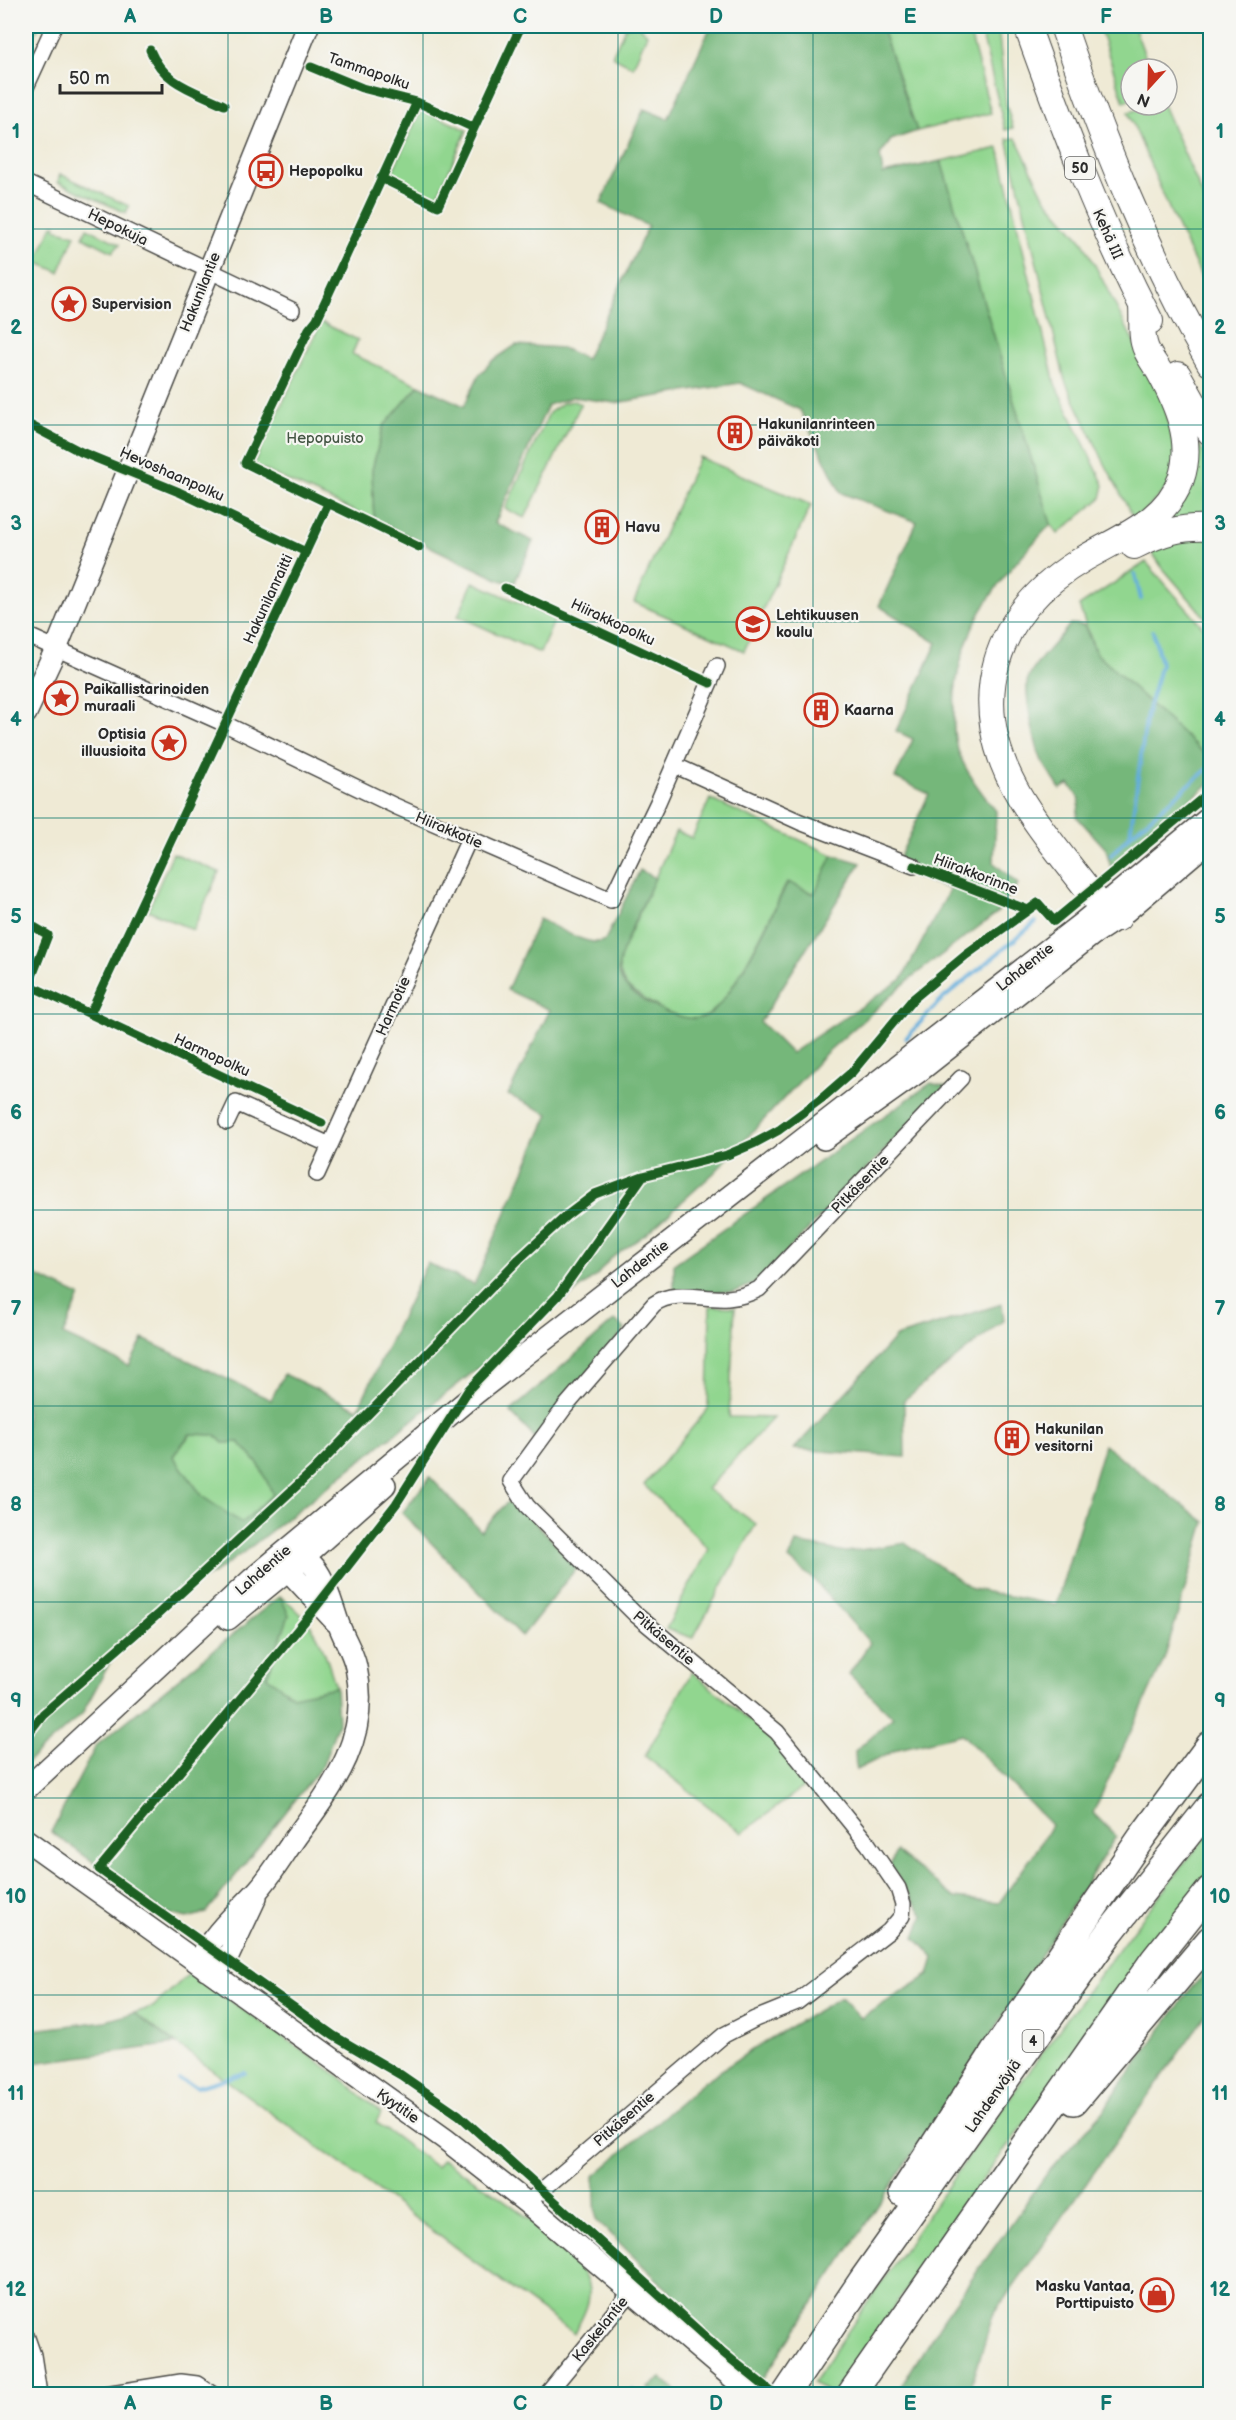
<svg xmlns="http://www.w3.org/2000/svg" width="1236" height="2420" font-family="'Balsamiq Sans',sans-serif">
  <style>
    .green { fill: #91d68f; stroke: #5e805d; stroke-width: 1.5 }
    .forest { fill: #74b77a; stroke: #507152; stroke-width: 1.5; fill-rule: evenodd }
    .lines { fill: none; stroke-linecap: round; stroke-linejoin: round }
    .stream { stroke: #64aedc; stroke-width: 4 }
    .minor-casing { stroke: #484844; stroke-width: 18 }
    .secondary-casing { stroke: #484844; stroke-width: 24 }
    .trunk-casing { stroke: #484844; stroke-width: 28 }
    .motorway-casing { stroke: #484844; stroke-width: 30 }
    .minor { stroke: #fff; stroke-width: 15 }
    .secondary { stroke: #fff; stroke-width: 21 }
    .trunk { stroke: #fff; stroke-width: 26 }
    .motorway { stroke: #fff; stroke-width: 27 }
    .cycleway-casing { stroke: #f6f6f2; stroke-width: 13 }
    .cycleway { stroke: #1b5e20; stroke-width: 9 }
    .grid { fill: none; stroke: #0f766e; stroke-width: 1.5; stroke-opacity: 0.55 }
    .labels { text-anchor: middle; stroke-width: 4.5; stroke-linejoin: round; paint-order: stroke }
    .shield { fill: #f6f6f2; stroke: #686867; stroke-width: 1.5 }
    .shield-label { font-size: 14px; font-weight: bold; fill: #2b2b2b }
    .street-label { font-size: 15px; fill: #2b2b2b; stroke: #f6f6f2 }
    .poi-label { font-size: 15px; font-weight: bold; fill: #2b2b2b; stroke: #f6f6f2; text-anchor: start }
    .park-label { font-size: 15px; fill: #445644; stroke: #f6f6f2 }
    .neatline { fill: none; stroke: #0f766e; stroke-width: 2 }
    .grid-label { font-size: 20px; text-anchor: middle; font-weight: bold; fill: #0f766e }
  </style>
  <rect width="100%" height="100%" fill="#f6f6f2"/>
  <filter id="ink" filterUnits="userSpaceOnUse"><feTurbulence type="fractalNoise" baseFrequency=".0167" numOctaves="2"/><feDisplacementMap in="SourceGraphic" scale="12" xChannelSelector="R" yChannelSelector="G"/><feConvolveMatrix kernelMatrix="1 2 1 2 8 2 1 2 1" color-interpolation-filters="sRGB"/></filter>
  <filter id="wash" filterUnits="userSpaceOnUse"><feTurbulence type="fractalNoise" baseFrequency=".008" numOctaves="4" result="noise"/><feDisplacementMap in="SourceGraphic" scale="24" xChannelSelector="R" yChannelSelector="G"/><feGaussianBlur stdDeviation="1.35" result="paint"/><feColorMatrix in="noise" values="0 0 0 0 0 0 0 0 0 0 0 0 0 0 0 0 0 1.4 0 .05"/><feComposite in="paint" operator="in"/></filter>
  <g filter="url(#wash)">
    <rect width="100%" height="100%" fill="#efead5"/>
    <path class="green" d="M30,26L38,28L26,56V36Z
      M626,26H639L647,34L633,67L612,56Z
      M881,26H968L991,113L917,131Z
      M980,26H998L1006,104L1013,128L1005,130Z
      M1099,26H1134L1150,69H1131V99L1124,102Z
      M1158,105H1163L1210,212V295L1171,213L1128,112Z
      M421,109L467,130L436,200L389,179Z
      M1016,138L1045,198L1083,242L1095,265L1164,402L1176,457L1169,486L1135,521L1103,460L1065,381L1007,139Z
      M999,148L1055,384L1104,485L1101,498L1058,534L1051,524L941,161Z
      M60,174L129,206L126,213L58,182Z
      M53,225H56L55,229L75,235L59,272L36,262Z
      M87,228L120,244L113,252L83,237Z
      M321,322L358,340L352,354L419,385L383,427L372,470L374,520L253,465Z
      M573,401L581,404L525,518L505,509L549,413L563,403Z
      M1191,433L1210,462V521L1168,524Z
      M699,457L811,505L744,651L634,602Z
      M1210,536V623L1161,566L1150,549L1162,542Z
      M1146,562L1210,635V759L1096,653L1079,606Z
      M473,582L555,619L540,653L458,616Z
      M710,799L833,855L815,894L787,882C774,909 730,1004 707,1016C691,1025 665,1012 651,1003C629,990 618,985 619,958L676,831L692,838Z
      M173,853L219,872L193,930L148,910Z
      M710,1306L735,1307L729,1417L773,1418L707,1489L756,1524L693,1638L666,1629L709,1549L644,1485L708,1409Z
      M191,1434L215,1435L223,1443L239,1442L259,1465L273,1494L242,1524L203,1497L173,1456Z
      M280,1596C318,1624 322,1643 336,1687L293,1696L267,1677L289,1615Z
      M692,1672L776,1742L807,1784L742,1833L645,1756Z
      M1210,1831V1876L974,2191L834,2394H830L813,2383C940,2195 1069,2008 1210,1831Z
      M190,1973L339,2076L381,2113L376,2122L436,2167L442,2159C478,2182 586,2248 589,2291C590,2306 580,2321 574,2334L134,2013L153,2007Z"/>
    <path class="forest" d="M711,26H881L917,131L891,140L880,155L883,174L941,161L1051,524C1003,575 962,621 955,693C954,709 952,728 956,744C963,769 980,791 996,811L994,863L1018,884L997,913L912,977L826,1053L715,1172L646,1234L610,1259L597,1275L248,1549L213,1574L175,1592L122,1640L82,1714L26,1763V1593L37,1585L26,1571V1271L80,1296L63,1335L129,1366L143,1339L271,1400L284,1374L358,1409L427,1263L474,1285L549,1114L508,1095L550,1010L507,990L539,919C555,926 591,949 605,940L640,870L655,878C647,897 614,958 619,975C624,991 650,1005 665,1011C677,1016 696,1023 708,1015C735,996 772,914 788,882L814,894L833,855L861,863L760,1022L791,1053L902,979L950,889L894,869L929,794L895,778L913,739L896,731L937,643L879,606L917,522L841,493L800,410L740,383L615,403L573,397L548,405L495,523L533,541L514,584L500,580L374,520L372,470L383,427L419,385L464,406L479,375L492,361L516,345L562,348L586,359L648,226L601,203L644,109L668,119ZM190,1434L215,1435L223,1443L239,1442L259,1465L273,1494L242,1523L203,1497L173,1456Z
      M1070,624L1084,625L1096,653L1210,759V783L1111,868L1106,849L1077,817L1080,799L1069,784L1060,789C1054,779 1047,770 1042,761C1036,749 1023,690 1028,679C1039,656 1056,644 1070,624Z
      M931,1083L946,1087L756,1283L734,1292L674,1291V1264Z
      M1002,1304L1004,1320L904,1400L905,1457L794,1449L896,1337Z
      M615,1320L625,1329L536,1439L510,1412Z
      M1104,1445L1205,1522L1164,1660L1093,1813L1116,1836L993,2032L761,2382L715,2346L674,2296L596,2220L594,2176L705,2081L761,2044L841,1997L861,2018L929,1975L934,1958L915,1937L923,1915L890,1866L896,1851L955,1898L999,1903L1038,1848L1051,1825L962,1734L898,1749L856,1770L855,1751L893,1717L849,1674L870,1643L816,1582L789,1559L796,1543L846,1552L906,1543L972,1589L1056,1605Z
      M430,1477L481,1531L511,1498L578,1566L522,1636L402,1513Z
      M280,1596L289,1615L267,1677L293,1696L336,1687L338,1723L323,1765L206,1913L187,1918L165,1913L51,1832L96,1746Z
      M1210,1969V2009L993,2315L969,2394H896L944,2318L1048,2172L1104,2111L1110,2100L1192,1987Z
      M134,2013L175,2044L26,2064V2031L106,2021Z
      M661,2378L680,2394H653L649,2388Z"/>
    <g class="lines">
      <path class="stream" d="M1135,574L1141,599
        M1130,835L1147,713L1161,664L1153,631
        M1111,855L1130,835L1210,767
        M906,1038L939,1002L1036,922
        M179,2080L197,2087L245,2073
        M632,2390L635,2394"/>
    </g>
  </g>
  <g filter="url(#ink)">
    <g class="lines">
      <defs>
        <path id="minor" d="M26,87L54,26
          M26,183L292,310
          M26,635L225,724L395,806L611,900L658,802L717,666
          M674,765L800,822L914,866
          M227,1122L236,1103L330,1145
          M317,1174L469,839
          M527,2203L724,2035L755,2019L797,2002L889,1931L902,1916L903,1904L898,1888L868,1844L777,1732L635,1614L527,1506L511,1481L565,1407L654,1304C674,1289 704,1300 728,1298C740,1297 749,1294 759,1289L961,1078
          M26,2335L33,2355L39,2394
          M105,2394L181,2382L197,2384L212,2394
          M547,2394L631,2292"/>
        <path id="secondary" d="M26,713L56,649L308,26
          M824,1139L917,1073L1092,935L1118,918L1210,840
          M287,1555V1569L336,1622
          M228,1619L305,1556L385,1485
          M26,1789L252,1579L476,1393L1082,923L1210,817
          M26,1840L445,2139L527,2203L752,2394
          M206,1969C205,1963 203,1955 205,1950C206,1947 211,1942 213,1939C227,1920 243,1907 259,1889C273,1873 284,1854 296,1837C335,1784 371,1736 356,1667C353,1652 344,1639 339,1625C329,1597 323,1563 293,1551
          M206,1969L226,1961L256,1897"/>
        <path id="trunk" d="M1027,26C1063,127 1101,226 1150,321
          M1063,26C1103,142 1149,257 1210,363
          M1178,375L1210,432
          M1134,546C1160,533 1181,526 1210,528
          M1118,918L1101,907C1075,871 1043,836 1020,797C964,703 992,612 1085,558C1121,537 1166,521 1181,479C1194,441 1177,404 1159,371C1154,363 1146,353 1144,343C1141,332 1143,318 1142,307"/>
        <path id="motorway" d="M1074,2101L1210,1940
          M903,2193L994,2053L1142,1837L1210,1745
          M786,2394L862,2281L1110,1932L1210,1806
          M851,2394L1154,1960L1210,1890"/>
      </defs>
      <use href="#minor" class="minor-casing"/>
      <use href="#secondary" class="secondary-casing"/>
      <use href="#trunk" class="trunk-casing"/>
      <use href="#motorway" class="motorway-casing"/>
      <use href="#minor" class="minor"/>
      <use href="#secondary" class="secondary"/>
      <use href="#trunk" class="trunk"/>
      <use href="#motorway" class="motorway"/>
      <defs>
        <path id="cycleway" d="M150,50C164,84 193,90 224,105
          M311,67L362,88L417,102
          M381,178L438,206L521,26
          M26,423L81,452L179,492L306,552
          M419,547L245,463L309,329L317,319L417,102L474,128
          M505,588L710,683
          M914,866L1028,910
          M26,922L48,935L26,992
          M29,985L90,1014L328,504
          M90,1014L322,1123
          M643,1176L558,1296L469,1389L396,1504L309,1616L99,1869L334,2036L401,2075L459,2115L721,2351L774,2394
          M26,1736L43,1714L157,1615L314,1470L519,1259L566,1216L595,1194L643,1176L727,1155L755,1143L779,1130L821,1099L852,1072L913,999L966,955L1038,903L1054,921L1210,792"/>
      </defs>
      <use href="#cycleway" class="cycleway-casing"/>
      <use href="#cycleway" class="cycleway"/>
    </g>
  </g>
  <path class="grid" d="M228,26V2394M423,26V2394M618,26V2394M813,26V2394M1008,26V2394M26,229H1210M26,425H1210M26,622H1210M26,818H1210M26,1014H1210M26,1210H1210M26,1406H1210M26,1602H1210M26,1798H1210M26,1995H1210M26,2191H1210"/>
  <defs>
    <symbol id="bus-ring" viewBox="-11 -11 22 22"><circle r="9.5" fill="#f6f6f2" stroke="#c8321e" stroke-width="1.5"/><path d="M-5-6H5V4H4V6H2V4H-2V6H-4V4H-5ZM-3.5-4V0h7V-4ZM-3.5 1.2v1.5H-2V1.2ZM2 1.2v1.5H3.5V1.2Z" fill="#c8321e"/></symbol>
    <symbol id="sight-ring" viewBox="-11 -11 22 22"><circle r="9.5" fill="#f6f6f2" stroke="#c8321e" stroke-width="1.5"/><path d="M0-6L1.8-2.2L6-1.7L2.9 1.2L3.7 5.4L0 3.3L-3.7 5.4L-2.9 1.2L-6-1.7L-1.8-2.2Z" fill="#c8321e"/></symbol>
    <symbol id="building-ring" viewBox="-11 -11 22 22"><circle r="9.5" fill="#f6f6f2" stroke="#c8321e" stroke-width="1.5"/><path d="M-4-6H4V6H1V3H-1V6H-4ZM-2.5-4.3h1.7v1.8h-1.7ZM.8-4.3h1.7v1.8H.8ZM-2.5-1h1.7V.8h-1.7ZM.8-1h1.7V.8H.8Z" fill="#c8321e"/></symbol>
    <symbol id="school-ring" viewBox="-11 -11 22 22"><circle r="9.5" fill="#f6f6f2" stroke="#c8321e" stroke-width="1.5"/><path d="M0-5L7-2L0 1L-7-2ZM-4 1L0 2.5L4 1V4Q0 6-4 4Z" fill="#c8321e"/></symbol>
    <symbol id="shop-ring" viewBox="-11 -11 22 22"><circle r="9.5" fill="#f6f6f2" stroke="#c8321e" stroke-width="1.5"/><path d="M-5-2.5h2.3a2.7 3.5 0 0 1 5.4 0H5L5.5 6h-11ZM-1.5-2.5h3a1.5 2.3 0 0 0-3 0Z" fill="#c8321e"/></symbol>
  </defs>
  <g fill-rule="evenodd">
    <use href="#bus-ring" x="247" y="152" width="38" height="38"/>
    <use href="#sight-ring" x="50" y="285" width="38" height="38"/>
    <use href="#building-ring" x="716" y="414" width="38" height="38"/>
    <use href="#building-ring" x="583" y="508" width="38" height="38"/>
    <use href="#school-ring" x="734" y="605" width="38" height="38"/>
    <use href="#sight-ring" x="42" y="679" width="38" height="38"/>
    <use href="#building-ring" x="802" y="691" width="38" height="38"/>
    <use href="#sight-ring" x="150" y="724" width="38" height="38"/>
    <use href="#building-ring" x="993" y="1419" width="38" height="38"/>
    <use href="#shop-ring" x="1138" y="2276" width="38" height="38"/>
  </g>
  <g class="labels">
    <g class="shield">
      <rect x="1065" y="157" width="30" height="22" rx="4.5"/>
      <rect x="1022.5" y="2030" width="21" height="22" rx="4.5"/>
    </g>
    <g class="shield-label">
      <text x="1080" y="173">50</text>
      <text x="1033" y="2046">4</text>
    </g>
    <g class="street-label">
      <text transform="translate(369 71) rotate(19)" y="5">Tammapolku</text>
      <text transform="translate(118 227) rotate(26)" y="5">Hepokuja</text>
      <text transform="translate(1108 234) rotate(66)" y="5">Kehä III</text>
      <text transform="translate(200 292) rotate(-68)" y="5">Hakunilantie</text>
      <text transform="translate(172 474) rotate(24)" y="5">Hevoshaanpolku</text>
      <text transform="translate(268 599) rotate(-65)" y="5">Hakunilanraitti</text>
      <text transform="translate(613 622) rotate(25)" y="5">Hiirakkopolku</text>
      <text transform="translate(449 830) rotate(23)" y="5">Hiirakkotie</text>
      <text transform="translate(976 874) rotate(21)" y="5">Hiirakkorinne</text>
      <text transform="translate(1025 967) rotate(-38)" y="5">Lahdentie</text>
      <text transform="translate(393 1006) rotate(-66)" y="5">Harmotie</text>
      <text transform="translate(212 1055) rotate(25)" y="5">Harmopolku</text>
      <text transform="translate(860 1184) rotate(-46)" y="5">Pitkäsentie</text>
      <text transform="translate(640 1264) rotate(-38)" y="5">Lahdentie</text>
      <text transform="translate(263 1570) rotate(-41)" y="5">Lahdentie</text>
      <text transform="translate(664 1638) rotate(40)" y="5">Pitkäsentie</text>
      <text transform="translate(993 2096) rotate(-55)" y="5">Lahdenväylä</text>
      <text transform="translate(398 2106) rotate(35)" y="5">Kyytitie</text>
      <text transform="translate(624 2119) rotate(-41)" y="5">Pitkäsentie</text>
      <text transform="translate(600 2329) rotate(-51)" y="5">Kaskelantie</text>
    </g>
    <g class="poi-label">
      <text x="289" y="176">Hepopolku</text>
      <text x="92" y="309">Supervision</text>
      <text x="758" y="429">Hakunilanrinteen<tspan x="758" dy="17">päiväkoti</tspan></text>
      <text x="625" y="532">Havu</text>
      <text x="776" y="620">Lehtikuusen<tspan x="776" dy="17">koulu</tspan></text>
      <text x="84" y="694">Paikallistarinoiden<tspan x="84" dy="17">muraali</tspan></text>
      <text x="844" y="715">Kaarna</text>
      <text x="146" y="739" text-anchor="end">Optisia<tspan x="146" dy="17">illuusioita</tspan></text>
      <text x="1035" y="1434">Hakunilan<tspan x="1035" dy="17">vesitorni</tspan></text>
      <text x="1134" y="2291" text-anchor="end">Masku Vantaa,<tspan x="1134" dy="17">Porttipuisto</tspan></text>
    </g>
    <g class="park-label">
      <text x="325" y="443">Hepopuisto</text>
    </g>
  </g>
  <rect width="1236" height="2420" fill="none" stroke="#f6f6f2" stroke-width="66"/>
  <g transform="translate(1149 87) rotate(202)"><circle r="28" fill="#f6f6f2" stroke="#a5a5a2" stroke-width="1.5"/>
  <path d="M0-4.5L10 22L0 15L-10 22Z" fill="#c8321e"/>
  <text y="-9" font-size="16" font-weight="bold" text-anchor="middle" fill="#2b2b2b">N</text>
  </g>
  <path d="M60 84v9h102v-9" fill="none" stroke="#2b2b2b" stroke-width="3"/>
  <text x="69" y="84" font-size="18" fill="#2b2b2b" stroke="#f6f6f2" stroke-width="4.5" paint-order="stroke">50 m</text>
  <rect x="33" y="33" width="1170" height="2354" class="neatline"/>
  <g class="grid-label">
    <text x="130" y="23">A</text>
    <text x="326" y="23">B</text>
    <text x="520" y="23">C</text>
    <text x="716" y="23">D</text>
    <text x="910" y="23">E</text>
    <text x="1106" y="23">F</text>
    <text x="16" y="138">1</text>
    <text x="1220" y="138">1</text>
    <text x="16" y="334">2</text>
    <text x="1220" y="334">2</text>
    <text x="16" y="530">3</text>
    <text x="1220" y="530">3</text>
    <text x="16" y="726">4</text>
    <text x="1220" y="726">4</text>
    <text x="16" y="923">5</text>
    <text x="1220" y="923">5</text>
    <text x="16" y="1119">6</text>
    <text x="1220" y="1119">6</text>
    <text x="16" y="1315">7</text>
    <text x="1220" y="1315">7</text>
    <text x="16" y="1511">8</text>
    <text x="1220" y="1511">8</text>
    <text x="16" y="1707">9</text>
    <text x="1220" y="1707">9</text>
    <text x="16" y="1903">10</text>
    <text x="1220" y="1903">10</text>
    <text x="16" y="2100">11</text>
    <text x="1220" y="2100">11</text>
    <text x="16" y="2296">12</text>
    <text x="1220" y="2296">12</text>
    <text x="130" y="2410">A</text>
    <text x="326" y="2410">B</text>
    <text x="520" y="2410">C</text>
    <text x="716" y="2410">D</text>
    <text x="910" y="2410">E</text>
    <text x="1106" y="2410">F</text>
  </g>
</svg>
